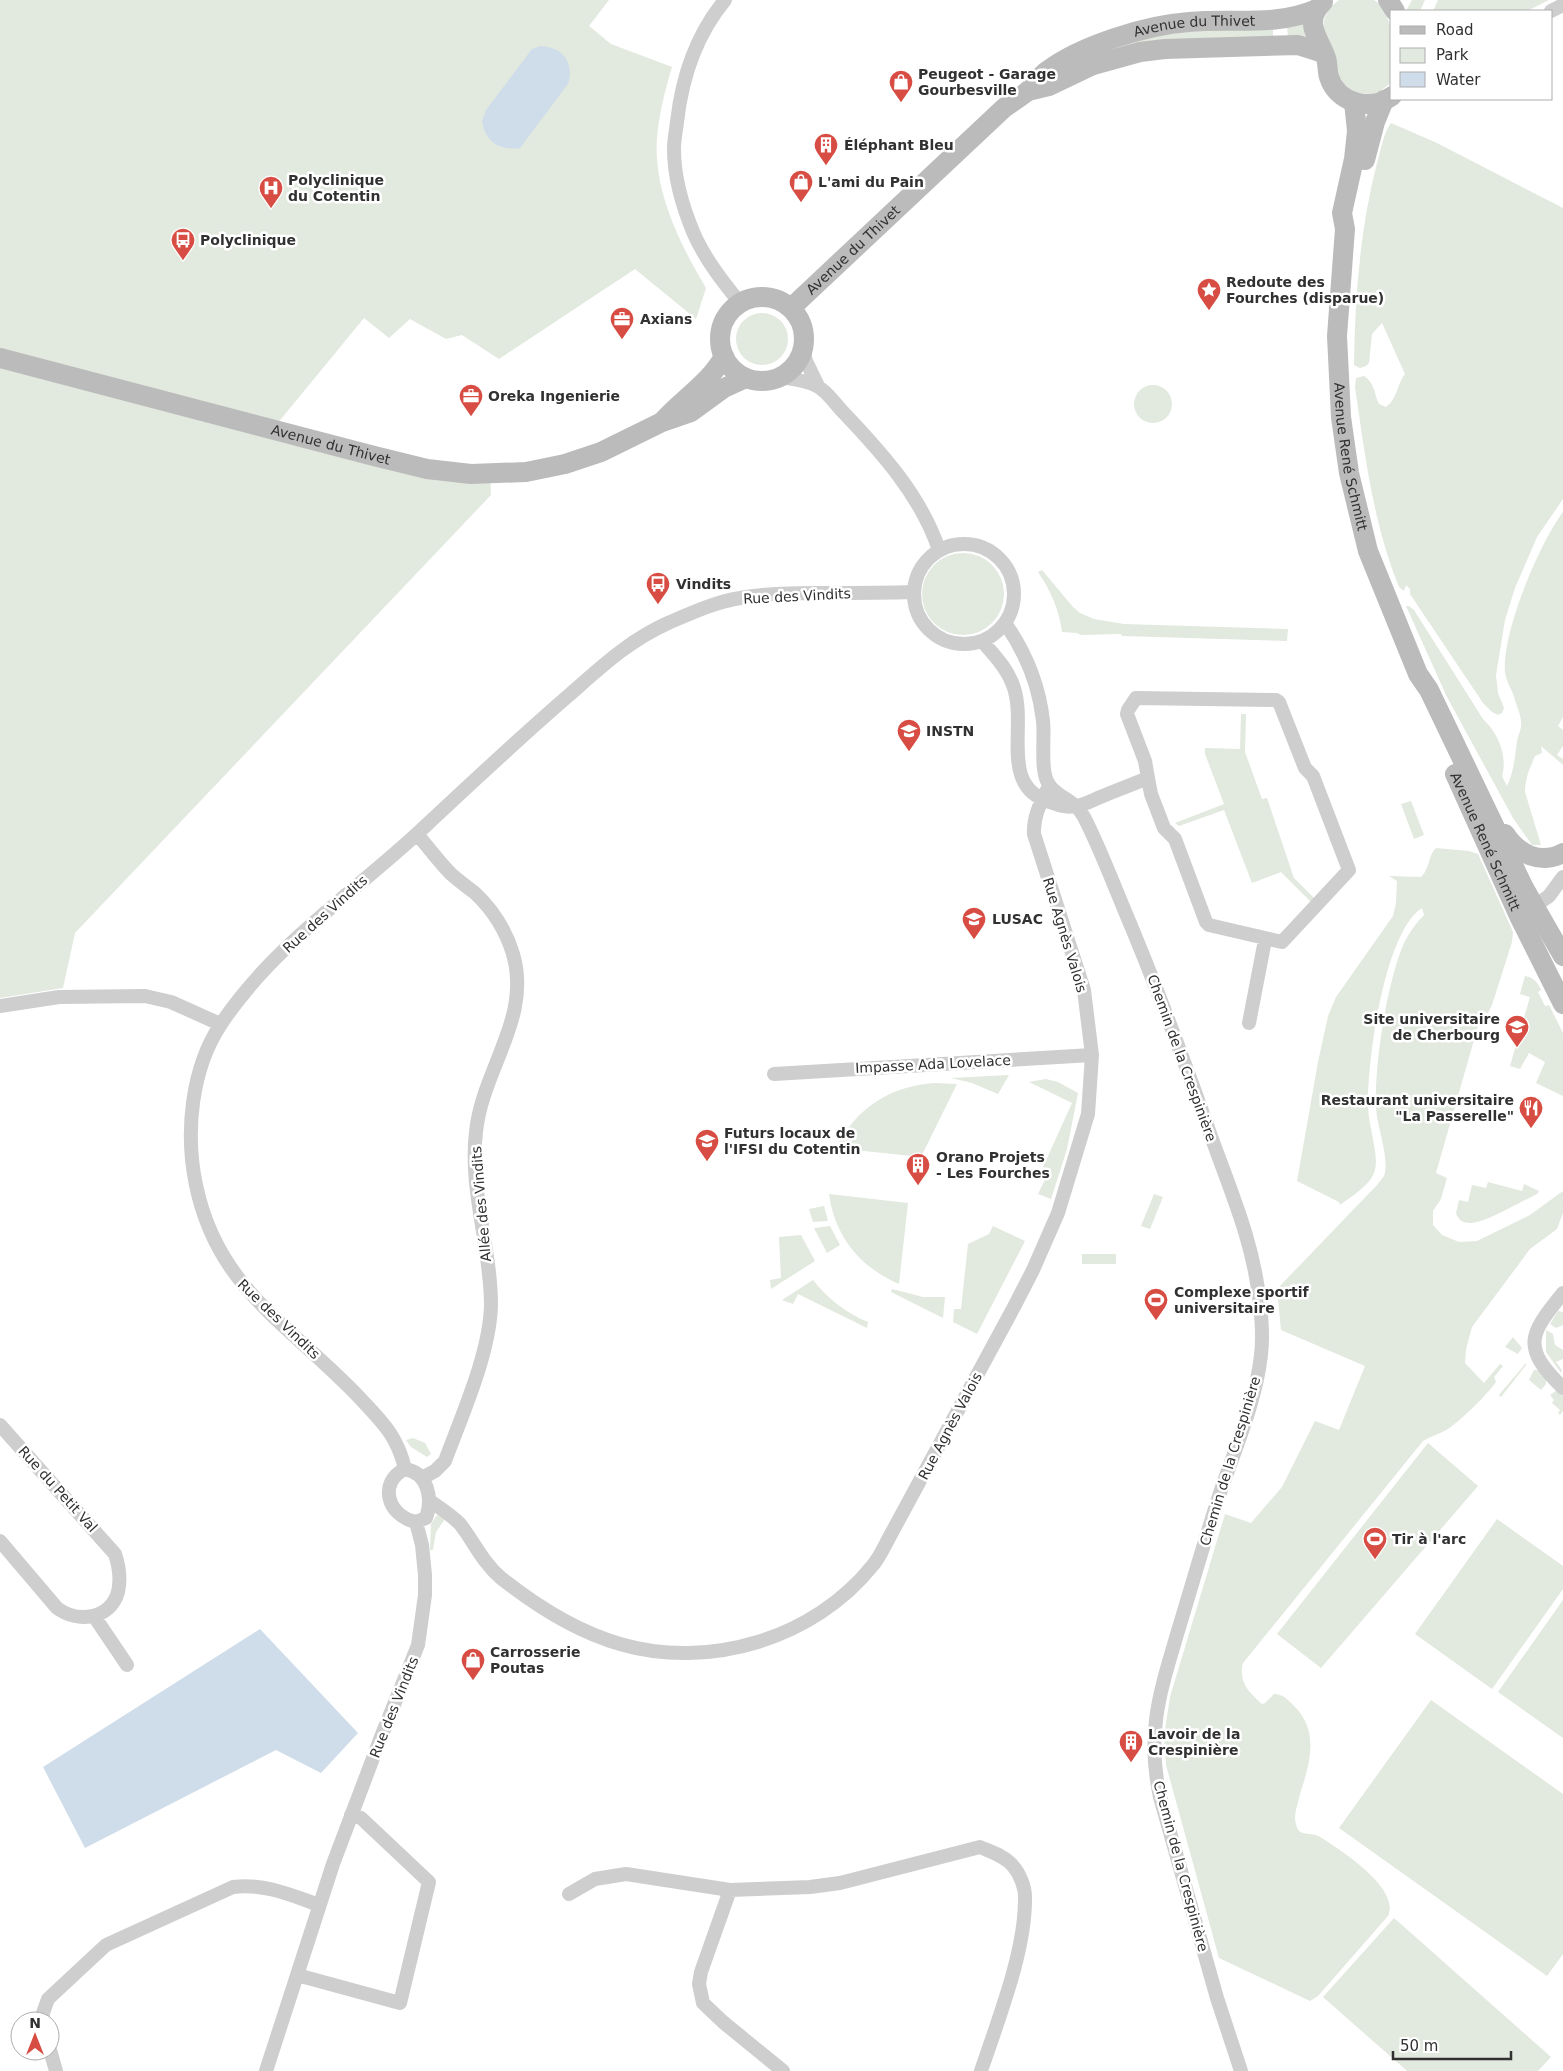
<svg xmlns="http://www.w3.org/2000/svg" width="1563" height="2071" font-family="'DejaVu Sans',sans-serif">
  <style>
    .green { fill: #e2e9de }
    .water { fill: #cfdcea }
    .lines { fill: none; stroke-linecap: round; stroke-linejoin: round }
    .minor { stroke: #cecece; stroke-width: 14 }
    .secondary { stroke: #bbb; stroke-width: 20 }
    .labels { text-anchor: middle; stroke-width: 5; stroke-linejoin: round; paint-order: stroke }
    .street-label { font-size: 14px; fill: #313131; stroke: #fff }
    .poi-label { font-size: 14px; font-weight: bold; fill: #313131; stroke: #fff; text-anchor: start }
  </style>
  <rect width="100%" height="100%" fill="#fff"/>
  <path class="green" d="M0,0H609L589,26L611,44L672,67C665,90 659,114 657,138C653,191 680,244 706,288L696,319L635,269L499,359L462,335L446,339L410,319L389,338L364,318L272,430L490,475L491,495L75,933L63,988L0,998Z
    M1339,0H1374C1397,13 1392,59 1392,82L1379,92L1373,94L1355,93L1342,85L1323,30C1323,17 1328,8 1339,0Z
    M1412,0H1425L1420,11H1406Z
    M1438,0H1549L1527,11H1433Z
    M1306,19L1307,42L1288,39L1287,25Z
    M1273,26V40L1094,51L1154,34Z
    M1391,123L1437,143L1563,208V499L1537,537L1515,588L1505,620L1496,675L1498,693L1504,708L1502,713L1498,715L1492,712L1483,703L1410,594V589L1406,585L1404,591L1399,587C1373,523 1365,455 1355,387L1356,378L1364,376C1375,383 1374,394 1379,404L1386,407C1397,400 1397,384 1405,374L1382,323L1372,334L1369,363L1366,366L1360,368L1354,365C1355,296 1360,229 1377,163C1381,150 1383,134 1391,123Z
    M736 339a26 26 0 1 1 52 0a26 26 0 1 1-52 0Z
    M1134 404a19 19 0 1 1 38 0a19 19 0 1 1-38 0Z
    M1563,512V717L1558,726L1563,730V746L1557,755L1563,759V765L1541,746L1542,753L1535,756C1530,768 1525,778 1525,792L1541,845H1532L1513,818L1447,697L1406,606H1409L1414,610L1483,719C1498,733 1508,756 1502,776L1507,786C1514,771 1515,757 1517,741C1518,735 1522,729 1521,722C1521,715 1517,707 1515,700C1513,691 1506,682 1505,672C1502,632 1539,544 1563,512Z
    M922 594a41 41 0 1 1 82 0a41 41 0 1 1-82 0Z
    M1042,570L1073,607L1080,613L1094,619L1124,624L1288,629L1287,641L1122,636L1121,634L1081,635L1077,633L1062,632C1059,610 1051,591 1038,572Z
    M1241,714H1246L1245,752L1262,799L1267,798L1294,878L1315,899L1311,902L1281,872L1252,883L1224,810L1179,826L1175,823L1224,804L1205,754V748L1240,749Z
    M1411,801L1424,835L1414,839L1401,804Z
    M1436,848L1469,851L1478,854L1513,932L1512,942L1492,1005L1488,1013L1482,1012L1436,1173L1447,1178L1441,1199L1433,1211V1225L1442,1235L1459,1242L1477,1241L1530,1215L1563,1191V1213L1557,1229L1530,1249L1472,1327L1466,1349L1465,1363L1484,1383L1500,1364L1503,1366L1494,1377L1496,1382C1486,1396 1462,1419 1448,1429C1440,1434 1431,1436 1423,1441L1243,1663C1238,1682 1249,1692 1262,1704L1265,1703L1274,1694C1283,1694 1287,1699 1293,1705C1320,1730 1310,1763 1300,1794C1298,1804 1293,1815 1296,1824C1298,1838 1311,1831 1320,1837C1339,1849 1401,1888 1388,1916L1318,1996L1310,2001L1219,1958L1166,1765L1164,1736L1170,1697L1225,1514L1251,1523L1282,1487L1315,1421L1339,1430L1365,1366L1281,1330L1277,1289L1377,1185C1379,1182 1382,1179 1384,1176C1390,1159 1377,1127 1376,1108C1374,1065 1387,982 1404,943C1409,933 1416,923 1424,915L1422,908C1384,932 1367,1062 1368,1106C1368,1124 1379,1154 1375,1170C1371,1185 1352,1196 1340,1205L1339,1202L1297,1181L1318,1062L1328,1016L1336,997L1393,916L1396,903L1397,881L1389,876L1421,877C1430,869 1428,855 1436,848Z
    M1525,976C1534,978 1537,981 1541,990L1538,992L1545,1006L1549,1005L1563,1033V1096L1536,1083L1545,1062L1529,1053L1520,1069L1510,1066L1530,997L1520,994Z
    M1009,1075L998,1094L972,1083L951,1078Z
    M1046,1079L1058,1082L1078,1093L1067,1149L1051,1199L1038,1194L1049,1171L1043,1167L1072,1103L1029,1082Z
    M935,1083L957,1084L921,1157L836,1148C856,1108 890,1086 935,1083Z
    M1488,1182L1522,1191L1524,1184L1539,1191L1537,1194C1522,1201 1485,1223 1471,1223C1463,1223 1458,1220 1456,1213L1459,1200L1468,1202L1472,1185L1486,1188Z
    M829,1194L908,1203L899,1284C860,1267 835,1237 829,1194Z
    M1154,1194L1163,1197L1150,1229L1141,1226Z
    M824,1206L828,1221L813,1222L809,1209Z
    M830,1226L840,1245L827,1253L814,1228Z
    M993,1226L1025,1241L977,1334L953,1322L954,1309H961L968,1244L989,1234Z
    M801,1235L815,1261L771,1289L770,1280L781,1278L779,1237Z
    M1082,1254H1116V1264H1082Z
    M813,1280C828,1299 846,1313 868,1322L867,1328L798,1294L793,1304L782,1300Z
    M892,1289L923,1297H945L943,1318L891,1292Z
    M1558,1311L1563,1312V1325L1556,1328L1550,1324Z
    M1546,1330L1553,1334L1555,1345L1563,1350V1359L1556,1362L1562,1370L1561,1373L1546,1352Z
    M1513,1337L1522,1348L1518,1354L1505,1347Z
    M1526,1363V1365L1501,1397L1499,1395Z
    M1534,1370H1538L1546,1378V1384L1541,1390L1529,1380Z
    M1557,1390L1563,1396V1411L1560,1415L1558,1413L1560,1410L1552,1403L1554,1400L1550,1395Z
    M413,1438L425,1443L431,1454L427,1457L411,1447L406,1440Z
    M1428,1443L1478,1486L1321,1668L1277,1634Z
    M437,1515L445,1519L436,1532L433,1550H430L431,1524Z
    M1497,1519L1563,1566V1589L1492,1689L1415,1634Z
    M1563,1600V1738L1498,1692Z
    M1431,1700L1563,1794V1954L1547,1976L1339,1828Z
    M1394,1918L1551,2057L1538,2071H1407L1323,1997Z"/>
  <path class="water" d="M541,46C562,47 575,63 568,84L520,148C500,151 485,142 482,121L486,110L532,49Z
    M260,1629L358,1733L321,1773L276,1750L85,1848L43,1767Z"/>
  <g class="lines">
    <path class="minor" d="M725,0C696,35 682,77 677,122C676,131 674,140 674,149C674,176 683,208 694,234C705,259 723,282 740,303
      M1551,11L1563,5
      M803,348L806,361L818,386
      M780,377C792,379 806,380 817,386C827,391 836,405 844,413C882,453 921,496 939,550
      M914 594a50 50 0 1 1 100 0a50 50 0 1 1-100 0Z
      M1005,623C1026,653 1039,684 1043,721C1045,738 1040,769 1048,783C1056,798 1074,798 1084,817C1099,846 1111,878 1124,909C1154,980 1181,1052 1207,1125C1228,1185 1254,1241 1260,1305C1262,1322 1263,1338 1261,1355C1256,1401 1235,1449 1220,1493C1205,1539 1192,1585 1178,1631C1160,1692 1146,1732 1160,1797L1217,1998L1241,2071
      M982,641C995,656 1008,669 1014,688C1027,729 999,786 1050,802C1059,805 1067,808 1076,806C1084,805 1091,801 1098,798C1114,791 1131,785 1148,778L1151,794L1164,828L1175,839L1206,922L1209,925L1282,942L1349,870L1313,776L1305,768L1279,702L1276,700L1136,698L1128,710L1127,714L1145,761L1148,778
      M417,834C428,847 439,862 451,874C459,881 467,887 475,893C492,909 506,931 513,954C532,1018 482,1070 476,1132C469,1190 491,1247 491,1305C490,1353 462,1415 445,1461L435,1471L422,1478
      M1528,911L1549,896L1563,877
      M0,1006L59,997L145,996L171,1002L220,1024
      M1249,1023L1265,940
      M774,1074L1092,1055
      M1563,1293C1529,1335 1521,1347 1563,1388
      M0,1425L115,1554C119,1566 121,1579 118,1592C110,1620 77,1623 57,1608L0,1541
      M405,1469C397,1434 380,1420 357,1395C290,1325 217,1288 196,1185C185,1133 191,1069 221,1024C273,946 352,894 419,832C468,786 517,740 568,696C600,668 628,641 668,623C691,613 715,602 740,598C767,593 796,593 823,593C853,593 883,593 913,592
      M405,1469C378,1482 387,1516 416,1522
      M405,1469C428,1473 433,1498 426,1518L416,1522
      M430,1501C440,1508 451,1515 460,1524C474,1542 483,1563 501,1578C535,1605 578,1632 620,1644C709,1670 814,1639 873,1565C880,1557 885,1545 890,1536L1015,1305L1033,1270L1058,1213L1088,1114L1092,1055L1084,990L1034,834C1033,816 1041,802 1049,786
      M94,1616L127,1665
      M730,1890L701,1972L699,1984L703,2003L723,2022L783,2071
      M569,1894L595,1879L626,1874L730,1890L810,1887L840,1883L980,1847C991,1852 1005,1856 1013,1866C1020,1874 1025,1887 1025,1897C1026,1950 998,2020 981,2071
      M297,1975L400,2003L429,1882L361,1818L351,1815
      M43,2021V2013L48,1999L106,1945L233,1887C264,1883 291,1895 319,1905
      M50,2050L56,2071
      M266,2071L333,1864L381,1737L418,1645L425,1595V1575L422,1545L416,1522"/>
    <g class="secondary">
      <path d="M1388,0L1395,11"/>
      <path d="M1323,2C1302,23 1319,37 1326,58C1328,64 1327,71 1329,77C1337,103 1370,112 1392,96"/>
      <path d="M1028,91L1049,86L1093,65L1140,52L1165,49L1298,45L1323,53"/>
      <path id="s1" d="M1354,102L1357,131L1354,159L1342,213L1345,229L1337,336L1341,417L1349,473L1368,551L1418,674L1429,690L1524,888L1563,956"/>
      <path d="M1365,160L1375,122L1384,100"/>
      <circle cx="762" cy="339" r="42"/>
      <path id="s2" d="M791,308L1004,108C1012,102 1021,97 1029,90C1035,84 1040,76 1047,71C1081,45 1147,25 1189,22C1234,18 1275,27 1317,9"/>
      <path id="s3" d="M0,358L374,456L427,469L471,474L526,472L565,464L601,452L662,422L691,412L724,388L746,378"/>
      <path d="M663,421C682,399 710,383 724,356"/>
      <path id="s4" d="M1455,774L1519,916L1563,1004"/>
      <path d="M1505,834C1518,854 1540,865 1563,853"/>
    </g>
  </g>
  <defs>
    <symbol id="shop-pin" viewBox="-11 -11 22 30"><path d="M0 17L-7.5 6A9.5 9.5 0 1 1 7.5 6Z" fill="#d84d43" stroke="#fff"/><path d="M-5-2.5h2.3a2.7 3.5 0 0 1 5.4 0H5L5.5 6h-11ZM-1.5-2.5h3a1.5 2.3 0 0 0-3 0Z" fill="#fff"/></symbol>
    <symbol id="building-pin" viewBox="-11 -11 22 30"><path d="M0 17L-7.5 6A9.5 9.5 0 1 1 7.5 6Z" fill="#d84d43" stroke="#fff"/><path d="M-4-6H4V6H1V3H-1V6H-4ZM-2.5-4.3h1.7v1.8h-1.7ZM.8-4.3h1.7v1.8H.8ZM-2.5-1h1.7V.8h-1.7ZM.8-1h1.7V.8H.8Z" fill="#fff"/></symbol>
    <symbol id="hospital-pin" viewBox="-11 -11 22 30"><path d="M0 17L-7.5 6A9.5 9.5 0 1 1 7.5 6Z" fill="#d84d43" stroke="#fff"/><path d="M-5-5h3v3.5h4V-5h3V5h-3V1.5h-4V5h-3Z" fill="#fff"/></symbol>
    <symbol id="bus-pin" viewBox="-11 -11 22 30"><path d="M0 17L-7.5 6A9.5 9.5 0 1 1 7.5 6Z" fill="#d84d43" stroke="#fff"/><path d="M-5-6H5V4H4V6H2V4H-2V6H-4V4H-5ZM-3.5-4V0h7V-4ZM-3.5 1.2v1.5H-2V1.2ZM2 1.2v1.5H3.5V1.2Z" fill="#fff"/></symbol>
    <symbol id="sight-pin" viewBox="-11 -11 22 30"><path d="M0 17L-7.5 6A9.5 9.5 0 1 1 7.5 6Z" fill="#d84d43" stroke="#fff"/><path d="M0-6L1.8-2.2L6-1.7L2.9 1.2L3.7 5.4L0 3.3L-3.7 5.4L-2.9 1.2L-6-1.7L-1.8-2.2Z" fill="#fff"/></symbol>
    <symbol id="office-pin" viewBox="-11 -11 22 30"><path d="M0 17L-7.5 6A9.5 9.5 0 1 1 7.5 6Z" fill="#d84d43" stroke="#fff"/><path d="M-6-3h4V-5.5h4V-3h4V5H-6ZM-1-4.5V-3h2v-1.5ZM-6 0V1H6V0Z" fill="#fff"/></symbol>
    <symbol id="university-pin" viewBox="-11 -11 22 30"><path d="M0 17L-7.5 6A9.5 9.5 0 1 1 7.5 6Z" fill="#d84d43" stroke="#fff"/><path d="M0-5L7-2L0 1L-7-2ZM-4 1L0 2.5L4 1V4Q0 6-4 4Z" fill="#fff"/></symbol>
    <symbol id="restaurant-pin" viewBox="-11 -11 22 30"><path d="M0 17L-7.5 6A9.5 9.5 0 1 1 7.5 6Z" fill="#d84d43" stroke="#fff"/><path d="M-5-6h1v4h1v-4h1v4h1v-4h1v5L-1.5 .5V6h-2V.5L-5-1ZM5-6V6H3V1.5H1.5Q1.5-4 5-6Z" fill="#fff"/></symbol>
    <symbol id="stadium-pin" viewBox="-11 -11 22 30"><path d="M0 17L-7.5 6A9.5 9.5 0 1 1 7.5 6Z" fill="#d84d43" stroke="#fff"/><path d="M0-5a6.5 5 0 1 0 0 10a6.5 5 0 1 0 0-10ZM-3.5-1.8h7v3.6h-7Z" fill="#fff"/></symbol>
  </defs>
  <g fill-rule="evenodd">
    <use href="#shop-pin" x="887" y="68" width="28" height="38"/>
    <use href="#building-pin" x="812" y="131" width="28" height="38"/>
    <use href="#shop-pin" x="787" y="168" width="28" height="38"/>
    <use href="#hospital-pin" x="257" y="174" width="28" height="38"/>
    <use href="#bus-pin" x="169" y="226" width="28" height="38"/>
    <use href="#sight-pin" x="1195" y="276" width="28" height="38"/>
    <use href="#office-pin" x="608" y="305" width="28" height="38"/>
    <use href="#office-pin" x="457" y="382" width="28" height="38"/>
    <use href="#bus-pin" x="644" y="570" width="28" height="38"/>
    <use href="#university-pin" x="895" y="717" width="28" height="38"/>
    <use href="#university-pin" x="960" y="905" width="28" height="38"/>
    <use href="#university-pin" x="1503" y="1013" width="28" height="38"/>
    <use href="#restaurant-pin" x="1517" y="1094" width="28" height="38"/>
    <use href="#university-pin" x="693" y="1127" width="28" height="38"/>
    <use href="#building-pin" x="904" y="1151" width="28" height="38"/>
    <use href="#stadium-pin" x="1142" y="1286" width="28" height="38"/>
    <use href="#stadium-pin" x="1361" y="1525" width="28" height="38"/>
    <use href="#shop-pin" x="459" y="1646" width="28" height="38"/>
    <use href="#building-pin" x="1117" y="1728" width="28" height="38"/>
  </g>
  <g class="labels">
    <g class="street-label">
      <text dy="5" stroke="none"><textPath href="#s2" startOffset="506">Avenue du Thivet</textPath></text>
      <text dy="5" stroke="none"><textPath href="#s2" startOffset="85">Avenue du Thivet</textPath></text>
      <text dy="5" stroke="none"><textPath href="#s3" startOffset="342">Avenue du Thivet</textPath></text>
      <text dy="5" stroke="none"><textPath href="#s1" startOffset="358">Avenue René Schmitt</textPath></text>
      <text transform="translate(797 596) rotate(-3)" y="5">Rue des Vindits</text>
      <text dy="5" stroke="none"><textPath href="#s4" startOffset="74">Avenue René Schmitt</textPath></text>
      <text transform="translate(325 914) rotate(-42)" y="5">Rue des Vindits</text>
      <text transform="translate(1065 935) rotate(73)" y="5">Rue Agnès Valois</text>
      <text transform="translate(1182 1058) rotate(70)" y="5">Chemin de la Crespinière</text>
      <text transform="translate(933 1064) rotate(-3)" y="5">Impasse Ada Lovelace</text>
      <text transform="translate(481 1204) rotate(-95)" y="5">Allée des Vindits</text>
      <text transform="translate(279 1319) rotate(44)" y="5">Rue des Vindits</text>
      <text transform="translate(950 1426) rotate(-62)" y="5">Rue Agnès Valois</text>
      <text transform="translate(1230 1461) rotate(-73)" y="5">Chemin de la Crespinière</text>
      <text transform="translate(58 1489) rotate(48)" y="5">Rue du Petit Val</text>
      <text transform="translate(394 1707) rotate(-68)" y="5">Rue des Vindits</text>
      <text transform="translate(1181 1866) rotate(75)" y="5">Chemin de la Crespinière</text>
    </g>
    <g class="poi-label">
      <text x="918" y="79">Peugeot - Garage<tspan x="918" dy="16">Gourbesville</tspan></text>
      <text x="844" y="150">Éléphant Bleu</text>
      <text x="288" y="185">Polyclinique<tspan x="288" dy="16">du Cotentin</tspan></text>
      <text x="818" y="187">L'ami du Pain</text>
      <text x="200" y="245">Polyclinique</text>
      <text x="1226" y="287">Redoute des<tspan x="1226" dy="16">Fourches (disparue)</tspan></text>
      <text x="640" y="324">Axians</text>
      <text x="488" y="401">Oreka Ingenierie</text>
      <text x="676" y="589">Vindits</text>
      <text x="926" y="736">INSTN</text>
      <text x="992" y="924">LUSAC</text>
      <text x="1500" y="1024" text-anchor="end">Site universitaire<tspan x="1500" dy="16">de Cherbourg</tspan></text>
      <text x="1514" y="1105" text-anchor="end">Restaurant universitaire<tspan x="1514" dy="16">"La Passerelle"</tspan></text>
      <text x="724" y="1138">Futurs locaux de<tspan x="724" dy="16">l'IFSI du Cotentin</tspan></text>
      <text x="936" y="1162">Orano Projets<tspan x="936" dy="16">- Les Fourches</tspan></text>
      <text x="1174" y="1297">Complexe sportif<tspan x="1174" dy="16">universitaire</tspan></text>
      <text x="1392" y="1544">Tir à l'arc</text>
      <text x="490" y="1657">Carrosserie<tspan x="490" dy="16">Poutas</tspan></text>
      <text x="1148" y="1739">Lavoir de la<tspan x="1148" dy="16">Crespinière</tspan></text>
    </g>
  </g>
  <rect x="1390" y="10" width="162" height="90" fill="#ffffff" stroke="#adadad"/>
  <rect x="1400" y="26" width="25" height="8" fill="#bbbbbb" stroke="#adadad"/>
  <text x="1436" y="35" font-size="15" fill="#313131">Road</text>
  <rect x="1400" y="48" width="25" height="15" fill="#e2e9de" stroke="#adadad"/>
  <text x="1436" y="60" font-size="15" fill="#313131">Park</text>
  <rect x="1400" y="72" width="25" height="15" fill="#cfdcea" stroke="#adadad"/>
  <text x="1436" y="85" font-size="15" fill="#313131">Water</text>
  <g transform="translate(35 2036)"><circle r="24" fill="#ffffff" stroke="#adadad"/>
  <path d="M0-4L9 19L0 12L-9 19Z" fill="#d84d43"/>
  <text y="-8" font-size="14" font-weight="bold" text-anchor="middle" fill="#313131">N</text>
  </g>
  <path d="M1393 2051v8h118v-8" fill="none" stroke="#313131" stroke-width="2.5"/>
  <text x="1400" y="2051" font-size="15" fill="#313131" stroke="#ffffff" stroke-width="4" paint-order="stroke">50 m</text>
</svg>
